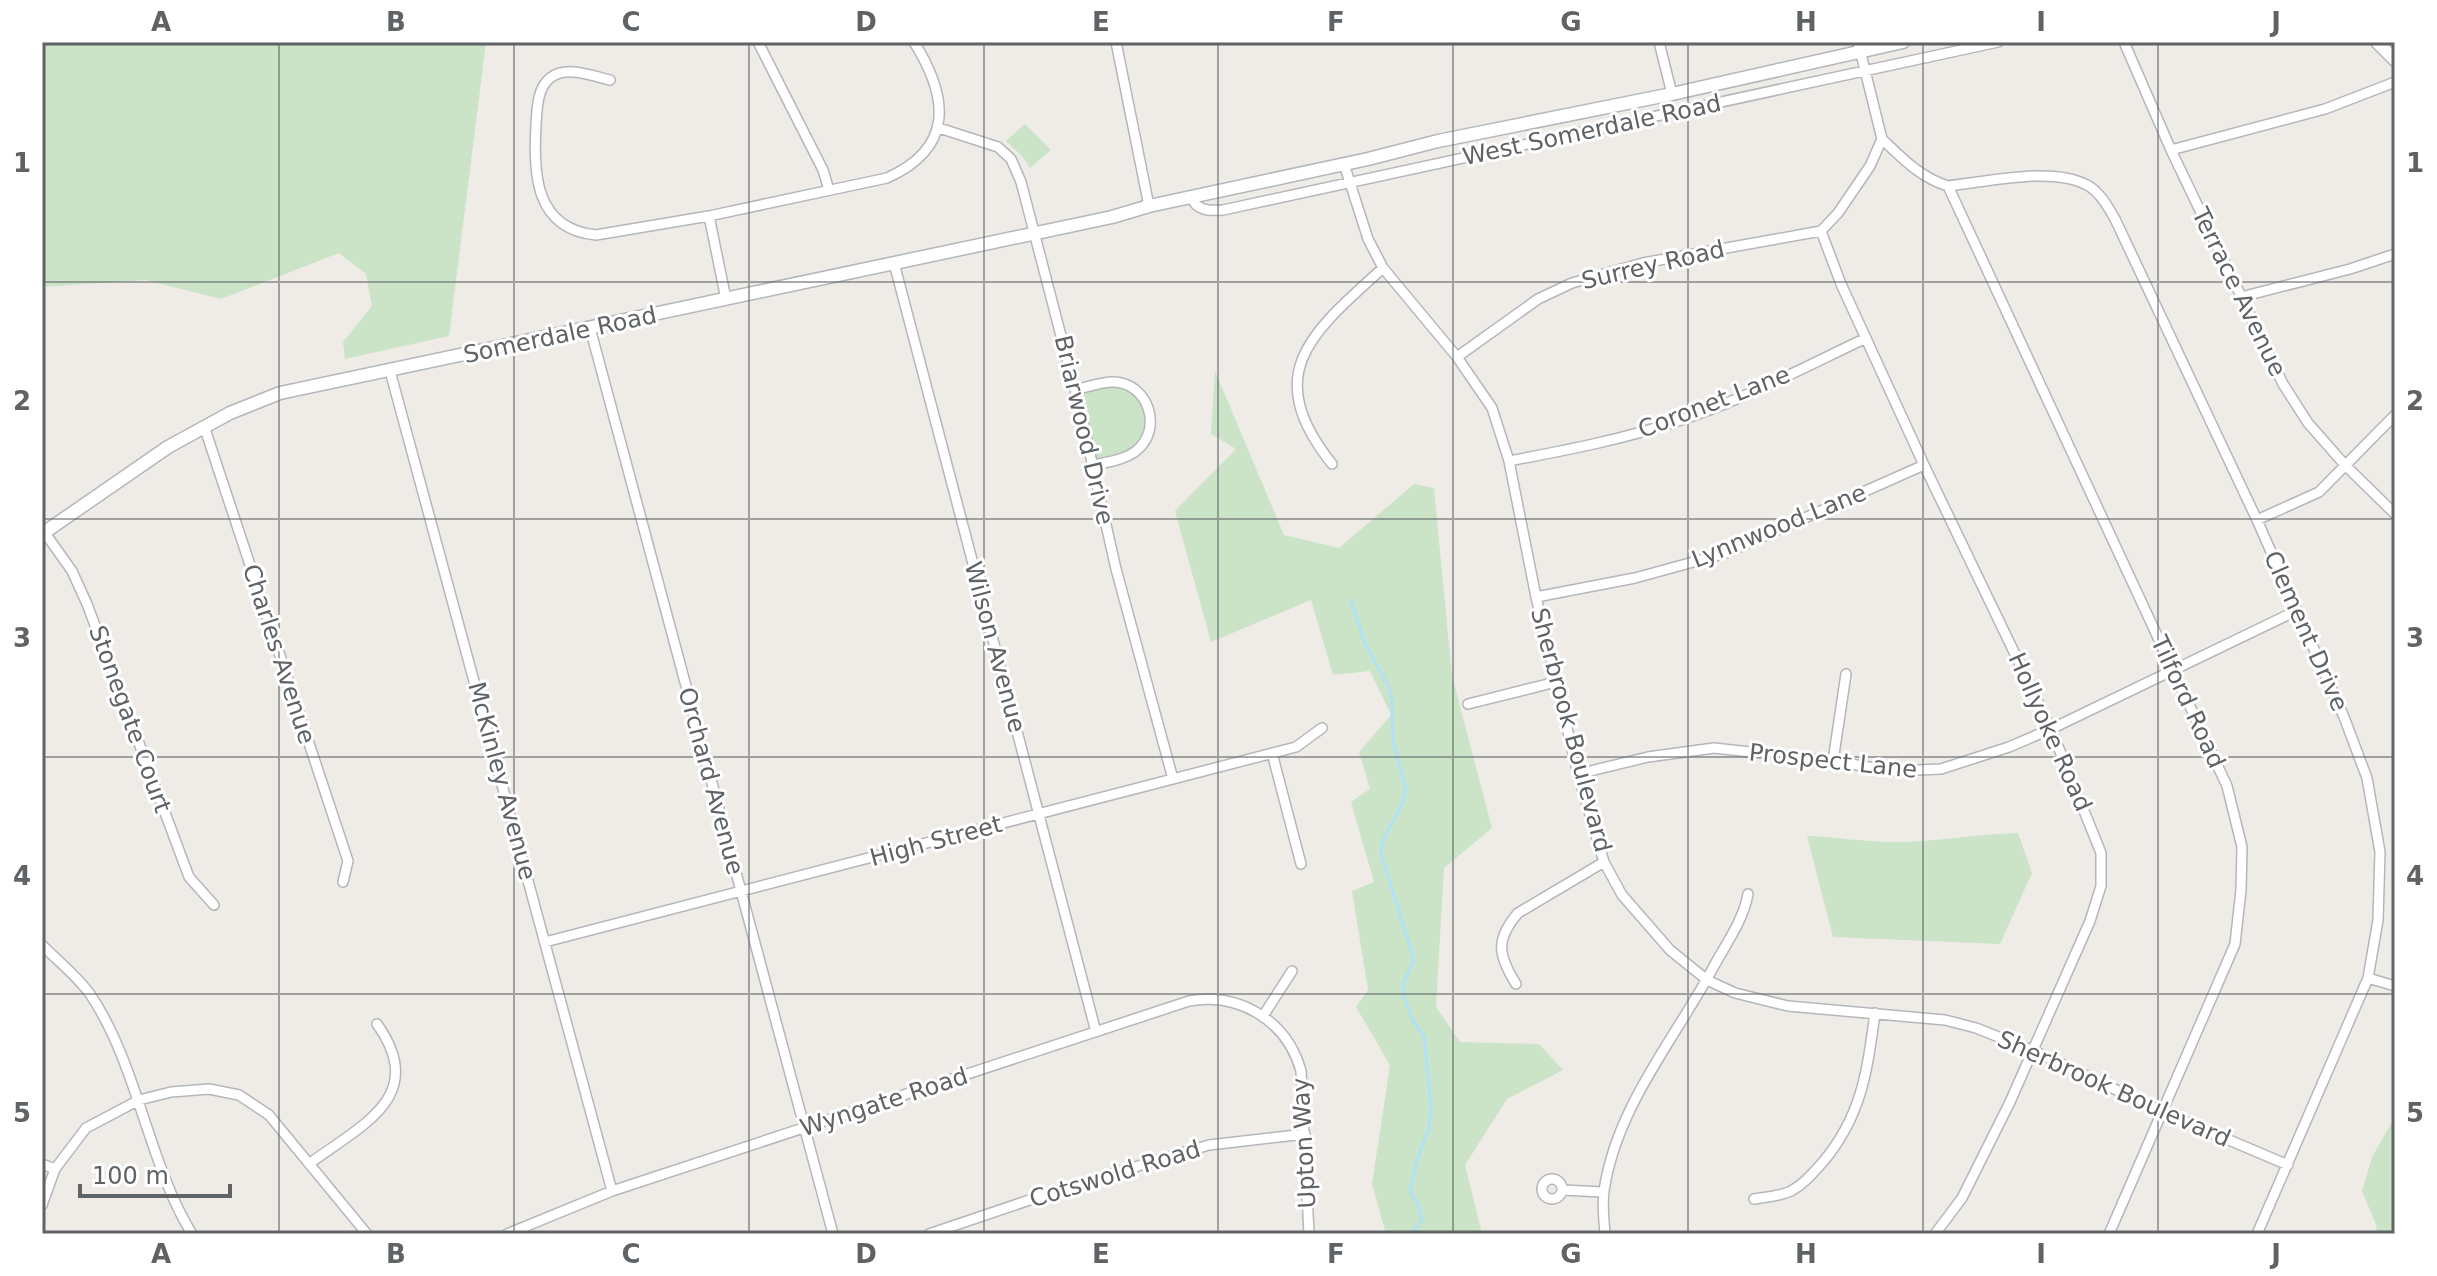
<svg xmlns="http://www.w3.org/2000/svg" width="2437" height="1276" font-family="'DejaVu Sans',sans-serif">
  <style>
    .green { fill: #cbe3c7 }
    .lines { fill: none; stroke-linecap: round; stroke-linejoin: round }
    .stream { stroke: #b1e1f5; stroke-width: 3 }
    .street-casing { stroke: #b4b7ba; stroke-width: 12 }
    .secondary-casing { stroke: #b3b7ba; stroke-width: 15 }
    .street { stroke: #fff; stroke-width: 9 }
    .secondary { stroke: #fff; stroke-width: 12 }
    .grid { fill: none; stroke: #5f6366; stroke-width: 2; stroke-opacity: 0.55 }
    .labels { text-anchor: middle; stroke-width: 6; stroke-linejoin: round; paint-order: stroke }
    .street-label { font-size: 24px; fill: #5f6366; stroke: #fff }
    .neatline { fill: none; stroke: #5f6366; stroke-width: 3 }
    .grid-label { font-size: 26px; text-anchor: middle; font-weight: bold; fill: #5f6366 }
  </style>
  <rect width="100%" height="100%" fill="#efece7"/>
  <path class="green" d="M42,42H486L449,336L345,359L343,342L372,306L366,274L339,253L221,299L146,280L42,287Z
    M1025,124L1051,150L1030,168L1022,156L1006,141Z
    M1215,371L1284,535L1339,548L1414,484L1434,488L1452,676L1492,828L1444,868L1436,1007L1460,1042L1539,1044L1563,1070L1507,1099L1465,1165L1482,1234H1386L1372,1184L1390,1065L1356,1007L1368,990L1352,891L1374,882L1351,802L1370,789L1359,752L1391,715L1370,671L1333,675L1311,600L1211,642L1175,511L1236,449L1211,434Z
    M1104,383L1139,392L1151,423L1140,447L1093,465L1075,390Z
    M2018,833L2032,873L2000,944L1833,937L1807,836C1836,837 1865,842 1894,842C1936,842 1976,834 2018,833Z
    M2395,1117V1234H2374L2377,1227L2362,1191L2372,1157Z"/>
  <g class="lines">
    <path class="stream" d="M1351,600L1365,644L1388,685L1392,701L1393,741L1406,790L1403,802L1382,842L1381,854L1412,953L1413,962L1403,984L1404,997L1413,1021L1424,1036L1431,1106L1429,1128L1417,1160L1410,1191L1419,1207L1422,1220L1411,1234"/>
    <defs>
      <path id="street" d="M758,42L823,170L829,190
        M1116,42L1149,206
        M1659,42L1672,94
        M2124,42L2171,150L2283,384L2308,423L2345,465L2395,514
        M610,80C592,76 567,65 550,78C537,88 537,110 536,125C533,174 535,229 596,235L709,216L887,178C954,148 949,98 914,42
        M939,128L998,147L1011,159L1021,182L1079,405L1116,569L1173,779
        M1882,139C1902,158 1921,178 1948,186C1987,182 2052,166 2087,185C2100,192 2108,207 2115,219L2257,520L2344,717L2367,778L2380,852L2378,920L2368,978L2257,1234
        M2171,150L2325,109L2395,82
        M1344,164L1368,239L1383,268L1457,357L1492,408L1509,461L1536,597L1578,774L1604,862L1622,895L1670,950L1707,980L1735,993L1788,1006L1945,1020L1976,1028L2034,1051L2163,1112L2288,1165
        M1948,186L2227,786L2242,847L2241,890L2235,944L2109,1234
        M1191,196C1196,211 1209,211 1223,210L1998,42
        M709,216L726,299
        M1821,231L1841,284L1924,465L2051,729L2101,853V886L2090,921L2010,1102L1962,1198L1935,1234
        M1821,231L1838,213L1870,166L1882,139L1858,42
        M894,263L1096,1032
        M2241,297L2350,269L2395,254
        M590,328L833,1234
        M1457,357L1538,299L1572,283L1643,263L1821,231
        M390,371L612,1191
        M1075,390C1087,387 1101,382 1113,382C1148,382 1164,429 1136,451C1124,460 1108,462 1093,465
        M204,426L348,861L343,882
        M1509,461C1567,450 1625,439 1681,420C1745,399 1805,367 1866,338
        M1332,464C1260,373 1311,333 1383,268
        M2257,520L2319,492L2395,415
        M45,533L72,571L87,604L189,877L214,905
        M1536,597L1635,578L1726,553L1924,465
        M1468,704L1556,682
        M1272,753L1301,864
        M1833,761L1846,674
        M1578,774L1648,757L1714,748L1833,761L1893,771L1941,769L2009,747L2051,729L2296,611
        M545,942L1296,747L1322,728
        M42,945C58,961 77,976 90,994C138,1065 148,1163 192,1234
        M2368,978L2395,986
        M1516,984C1498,955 1495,940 1518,913L1604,862
        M1263,1016L1292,971
        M42,1164L55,1169
        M309,1164C361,1125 429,1097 377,1024
        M1542 1189a10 10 0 1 1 20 0a10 10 0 1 1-20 0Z
        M1562,1190L1603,1192
        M1754,1199C1766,1197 1781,1196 1791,1191C1804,1184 1813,1173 1823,1162C1862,1115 1867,1072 1875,1013
        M42,1205L55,1169L86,1128L139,1100L171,1092L209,1089L239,1095L269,1115L367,1234
        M507,1234L612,1191L1189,1001C1240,992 1287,1021 1301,1071L1309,1234
        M929,1234L1071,1186L1209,1145L1305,1134
        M1605,1234C1604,1220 1602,1205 1604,1191C1616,1107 1675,1039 1714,966C1727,942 1743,921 1748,894"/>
      <path id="secondary" d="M2377,42L2395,60
        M42,534L168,447L230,413L280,393L1112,217L1149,206L1368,159L1438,141L1672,94L1903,42"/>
    </defs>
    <use href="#street" class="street-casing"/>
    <use href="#secondary" class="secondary-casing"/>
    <use href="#street" class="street"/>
    <use href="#secondary" class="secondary"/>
  </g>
  <path class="grid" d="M279,42V1234M514,42V1234M749,42V1234M984,42V1234M1218,42V1234M1453,42V1234M1688,42V1234M1923,42V1234M2158,42V1234M42,282H2395M42,519H2395M42,757H2395M42,994H2395"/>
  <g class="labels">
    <g class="street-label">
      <text transform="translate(1592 130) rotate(-12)" y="8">West Somerdale Road</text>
      <text transform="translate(1653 265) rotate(-13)" y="8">Surrey Road</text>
      <text transform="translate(2239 292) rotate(64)" y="8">Terrace Avenue</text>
      <text transform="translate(560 335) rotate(-12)" y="8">Somerdale Road</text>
      <text transform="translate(1714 402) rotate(-21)" y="8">Coronet Lane</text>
      <text transform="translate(1084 430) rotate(77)" y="8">Briarwood Drive</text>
      <text transform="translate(1779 526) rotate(-22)" y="8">Lynnwood Lane</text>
      <text transform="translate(2306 631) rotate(66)" y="8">Clement Drive</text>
      <text transform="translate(995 647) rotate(75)" y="8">Wilson Avenue</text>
      <text transform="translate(279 654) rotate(72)" y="8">Charles Avenue</text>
      <text transform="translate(2188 702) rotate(65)" y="8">Tilford Road</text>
      <text transform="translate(130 719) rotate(70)" y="8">Stonegate Court</text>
      <text transform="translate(1571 730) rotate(75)" y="8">Sherbrook Boulevard</text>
      <text transform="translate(2050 732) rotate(66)" y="8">Hollyoke Road</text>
      <text transform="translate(1833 761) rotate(6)" y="8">Prospect Lane</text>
      <text transform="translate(502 781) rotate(75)" y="8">McKinley Avenue</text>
      <text transform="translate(711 781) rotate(75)" y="8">Orchard Avenue</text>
      <text transform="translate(936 841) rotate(-15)" y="8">High Street</text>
      <text transform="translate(2114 1089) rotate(24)" y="8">Sherbrook Boulevard</text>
      <text transform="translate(884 1102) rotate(-18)" y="8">Wyngate Road</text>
      <text transform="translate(1304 1143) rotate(-93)" y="8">Upton Way</text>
      <text transform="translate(1115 1174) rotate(-17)" y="8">Cotswold Road</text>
    </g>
  </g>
  <rect width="2437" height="1276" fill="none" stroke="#ffffff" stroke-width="88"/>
  <path d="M80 1184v12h150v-12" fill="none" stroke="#5f6366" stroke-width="4"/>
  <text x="92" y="1184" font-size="24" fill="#5f6366" stroke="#ffffff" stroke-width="6" paint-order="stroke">100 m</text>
  <rect x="44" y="44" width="2349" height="1188" class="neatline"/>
  <g class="grid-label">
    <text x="161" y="31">A</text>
    <text x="396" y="31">B</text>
    <text x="631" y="31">C</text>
    <text x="866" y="31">D</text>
    <text x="1101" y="31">E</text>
    <text x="1336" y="31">F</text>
    <text x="1571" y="31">G</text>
    <text x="1806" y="31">H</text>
    <text x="2041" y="31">I</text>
    <text x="2276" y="31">J</text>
    <text x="22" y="172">1</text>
    <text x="2415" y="172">1</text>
    <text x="22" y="410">2</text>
    <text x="2415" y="410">2</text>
    <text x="22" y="647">3</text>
    <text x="2415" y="647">3</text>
    <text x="22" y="885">4</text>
    <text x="2415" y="885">4</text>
    <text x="22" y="1122">5</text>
    <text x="2415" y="1122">5</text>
    <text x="161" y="1263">A</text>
    <text x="396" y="1263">B</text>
    <text x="631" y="1263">C</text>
    <text x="866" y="1263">D</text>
    <text x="1101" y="1263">E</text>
    <text x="1336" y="1263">F</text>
    <text x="1571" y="1263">G</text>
    <text x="1806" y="1263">H</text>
    <text x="2041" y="1263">I</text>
    <text x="2276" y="1263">J</text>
  </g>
</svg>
